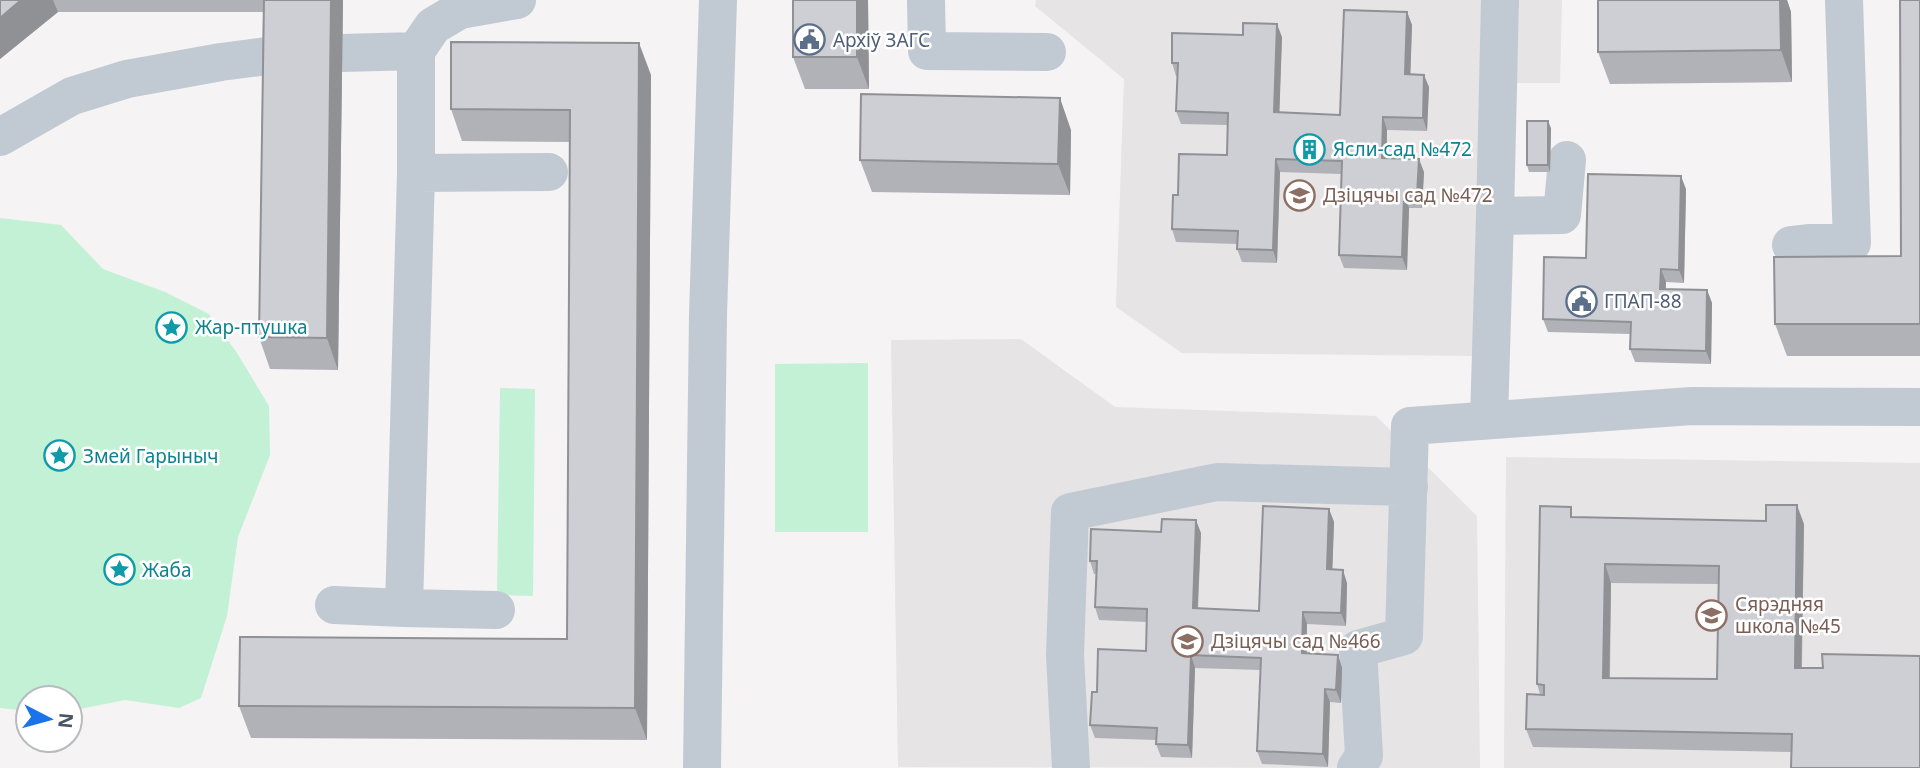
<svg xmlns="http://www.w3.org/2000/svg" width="1920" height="768" font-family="'Noto Sans',sans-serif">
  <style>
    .education { fill: #e6e4e5 }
    .green { fill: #c3f1d5 }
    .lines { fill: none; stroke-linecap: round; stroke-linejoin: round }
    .minor { stroke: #c1cad2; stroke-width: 38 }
    .wall { fill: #b0b2b7; fill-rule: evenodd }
    .shaded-wall { fill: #909195 }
    .building { fill: #cdcfd5; stroke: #909195; stroke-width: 2; fill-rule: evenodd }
    .labels { text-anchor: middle; stroke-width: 5; stroke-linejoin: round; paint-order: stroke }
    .service-label { font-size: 19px; fill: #4e5e75; stroke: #fff; text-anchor: start }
    .culture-label { font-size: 19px; fill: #0d838f; stroke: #fff; text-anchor: start }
    .education-label { font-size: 19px; fill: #785e54; stroke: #fff; text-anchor: start }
  </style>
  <rect width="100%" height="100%" fill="#f5f3f3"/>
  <path class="education" d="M1036,0H1562L1560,83H1482L1476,356L1182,353L1116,307L1124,79L1035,6Z
    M1021,339L1115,407L1376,416L1477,516L1480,768L898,767L891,340Z
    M1506,457L1920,463V768H1504Z"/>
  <path class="green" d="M0,218L61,225L103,269L165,292L209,314L237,353L269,406L270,455L238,537L227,616L201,698L179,708L125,700L70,711V698H28V711L0,708Z
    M868,363V532H775V364Z
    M500,388L535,389L533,596L497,595Z"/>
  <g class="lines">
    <path class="minor" d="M926,0L927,51L1047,52
      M342,53L416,51
      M0,137L72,96L127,79L221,62L275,55
      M416,173L549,172
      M1495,216L1500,0
      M1791,245L1808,243H1852L1844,0
      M1489,420L1495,216L1562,215L1567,160
      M334,605L404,608
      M496,610L404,608L416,173V51L433,26L460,10L517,0
      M702,768L708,315L718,0
      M1071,768L1065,655L1070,512L1217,482L1409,487
      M1356,768L1364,756L1358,649L1404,636L1410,426L1692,406L1920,407"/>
  </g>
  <path class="wall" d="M0,0H343L338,370L270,369L259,337L263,12H58L0,59Z
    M793,0H868L869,89H805L793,57Z
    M1598,0H1787L1791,12L1792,82L1610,84L1598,52Z
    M1920,0V356H1787L1775,324L1901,256Z
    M1407,12L1412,25L1410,74L1429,87L1427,131L1387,130V158L1424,172L1422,208H1409L1407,270L1344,268L1339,255L1341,174L1280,172L1277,263L1242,262L1237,249V244L1176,242L1172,229L1178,195L1227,155L1228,125L1181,124L1176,111L1178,76H1176L1172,63L1282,37L1279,112L1340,115Z
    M651,75L647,740L251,738L239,706L567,639L570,142L462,141L451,109Z
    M1551,128L1550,172H1529L1527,165Z
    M1071,130L1070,195L872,192L860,160Z
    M1686,189L1684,283L1666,282V289L1707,290L1712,303L1711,364L1635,362L1630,349L1631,334L1548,332L1543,319L1586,258Z
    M1329,509L1334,522L1332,570L1347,583L1346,626L1307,624V654L1338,655L1342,668L1341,703L1330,702L1328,767L1262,764L1257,751L1261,670L1195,668L1192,758L1161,757L1156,744V740L1095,738L1090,725L1097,692L1146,651L1147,622L1099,620L1095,607L1096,574H1094L1090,561L1201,533L1198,609L1259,611Z
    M1575,517L1804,524L1802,668H1823L1920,656L1791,752L1533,747L1526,729L1540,694L1537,684ZM1611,583L1718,584L1717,679L1610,678Z"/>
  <path class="shaded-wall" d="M21,0H53L58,12L0,59V18Z
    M331,0H343L338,370L327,338Z
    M857,0H868L869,89L857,57Z
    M1780,0H1787L1791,12L1792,82L1781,50Z
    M1407,12L1412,25L1410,87L1405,74Z
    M1277,24L1282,37L1279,125L1274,112Z
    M639,43L651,75L647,740L635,708Z
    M1424,75L1429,87L1427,131L1423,118Z
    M1060,98L1071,130L1070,195L1058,164Z
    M1383,117L1387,130L1386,171L1382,158Z
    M1548,121L1551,128L1550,172L1548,165Z
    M1276,159L1280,172L1277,263L1273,250Z
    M1419,159L1424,172L1422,208L1417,195Z
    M1681,176L1686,189L1684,283L1679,270Z
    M1404,195L1409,208L1407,270L1402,257Z
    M1661,269L1666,282L1665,302L1660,289Z
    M1707,290L1712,303L1711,364L1706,351Z
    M1797,505L1804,524L1801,686L1795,668Z
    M1329,509L1334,522L1332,582L1327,569Z
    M1196,520L1201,533L1197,621L1193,608Z
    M1605,564L1611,583L1609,696L1603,678Z
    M1343,570L1347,583L1346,626L1341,613Z
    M1303,612L1307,624L1306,666L1302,653Z
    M1191,655L1195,668L1192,758L1188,745Z
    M1338,655L1342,668L1341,703L1336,690Z
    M1325,689L1330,702L1328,767L1323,754Z"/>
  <path class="building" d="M0,0H21L0,18Z
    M264,0H331L327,338L259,337Z
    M793,0H857V57H793Z
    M1598,0H1780L1781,50L1598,52Z
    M1900,0H1920V324H1775L1774,257L1901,256Z
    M1344,10L1407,12L1405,74L1424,75L1423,118L1383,117L1382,158L1419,159L1417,195H1404L1402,257L1339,255L1342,161L1276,159L1273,250L1237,249L1238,231L1172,229L1173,195H1178L1179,154L1227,155L1228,113L1176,111L1178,63H1172V33L1243,35V23L1277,24L1274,112L1340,115Z
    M451,42L639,43L635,708L239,706L240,637L567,639L570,110L451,109Z
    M861,94L1060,98L1058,164L860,160Z
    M1527,121H1548V165H1527Z
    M1588,174L1681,176L1679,270L1661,269L1660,289L1707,290L1706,351L1630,349L1631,322L1543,319L1544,257L1586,258Z
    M1766,505H1797L1795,668H1823L1822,654L1920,656V768H1791L1792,734L1526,729L1527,694L1544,695V685L1537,684L1540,506L1571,507V517L1766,521ZM1605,564L1719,566L1717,679L1603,678Z
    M1263,506L1329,509L1327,569L1343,570L1341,613L1303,612L1302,653L1338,655L1336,690L1325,689L1323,754L1257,751L1261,658L1191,655L1188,745L1156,744L1157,728L1090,725L1092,692H1097L1098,649L1146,651L1147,609L1095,607L1097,561H1090L1091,529L1161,532L1162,519L1196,520L1193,608L1259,611Z"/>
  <defs>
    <symbol id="civic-ring" viewBox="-11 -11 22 22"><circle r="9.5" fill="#fff" stroke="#5c6f8a" stroke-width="1.5"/><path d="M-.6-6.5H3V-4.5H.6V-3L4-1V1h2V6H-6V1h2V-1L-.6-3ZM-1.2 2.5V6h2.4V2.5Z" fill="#5c6f8a"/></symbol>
    <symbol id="building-ring" viewBox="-11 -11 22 22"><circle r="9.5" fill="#fff" stroke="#0f9aa8" stroke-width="1.5"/><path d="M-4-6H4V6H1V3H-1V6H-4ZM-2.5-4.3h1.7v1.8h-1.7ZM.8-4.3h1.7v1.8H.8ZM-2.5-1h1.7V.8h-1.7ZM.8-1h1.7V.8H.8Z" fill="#0f9aa8"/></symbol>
    <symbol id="school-ring" viewBox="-11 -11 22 22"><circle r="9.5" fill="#fff" stroke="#8d6e63" stroke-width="1.5"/><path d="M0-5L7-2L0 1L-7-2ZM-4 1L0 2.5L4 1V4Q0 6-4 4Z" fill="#8d6e63"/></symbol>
    <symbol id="sight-ring" viewBox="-11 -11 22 22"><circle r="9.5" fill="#fff" stroke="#0f9aa8" stroke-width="1.5"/><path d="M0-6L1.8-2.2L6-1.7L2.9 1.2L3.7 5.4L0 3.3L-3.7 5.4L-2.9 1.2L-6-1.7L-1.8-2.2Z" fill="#0f9aa8"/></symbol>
  </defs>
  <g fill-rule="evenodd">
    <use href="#civic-ring" x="792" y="22" width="35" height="35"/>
    <use href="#building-ring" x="1292" y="132" width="35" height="35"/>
    <use href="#school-ring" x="1282" y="178" width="35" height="35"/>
    <use href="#civic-ring" x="1564" y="284" width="35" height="35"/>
    <use href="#sight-ring" x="154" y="310" width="35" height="35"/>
    <use href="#sight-ring" x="42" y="438" width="35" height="35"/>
    <use href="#sight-ring" x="102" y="552" width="35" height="35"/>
    <use href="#school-ring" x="1694" y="598" width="35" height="35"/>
    <use href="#school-ring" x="1170" y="624" width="35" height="35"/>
  </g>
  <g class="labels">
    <g class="service-label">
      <text x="833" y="47">Архіў ЗАГС</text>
      <text x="1604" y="308">ГПАП-88</text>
    </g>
    <g class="culture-label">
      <text x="1333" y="156">Ясли-сад №472</text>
      <text x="195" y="334">Жар-птушка</text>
      <text x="83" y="463">Змей Гарыныч</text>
      <text x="142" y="577">Жаба</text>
    </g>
    <g class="education-label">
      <text x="1323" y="202">Дзіцячы сад №472</text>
      <text x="1735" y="611">Сярэдняя<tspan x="1735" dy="22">школа №45</tspan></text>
      <text x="1211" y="648">Дзіцячы сад №466</text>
    </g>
  </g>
  <g transform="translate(49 719) rotate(96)"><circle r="33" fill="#ffffff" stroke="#b7bbc0" stroke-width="2"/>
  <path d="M0-5L12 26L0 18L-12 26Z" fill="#1a73e8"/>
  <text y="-10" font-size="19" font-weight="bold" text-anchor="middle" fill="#4a5661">N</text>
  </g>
</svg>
